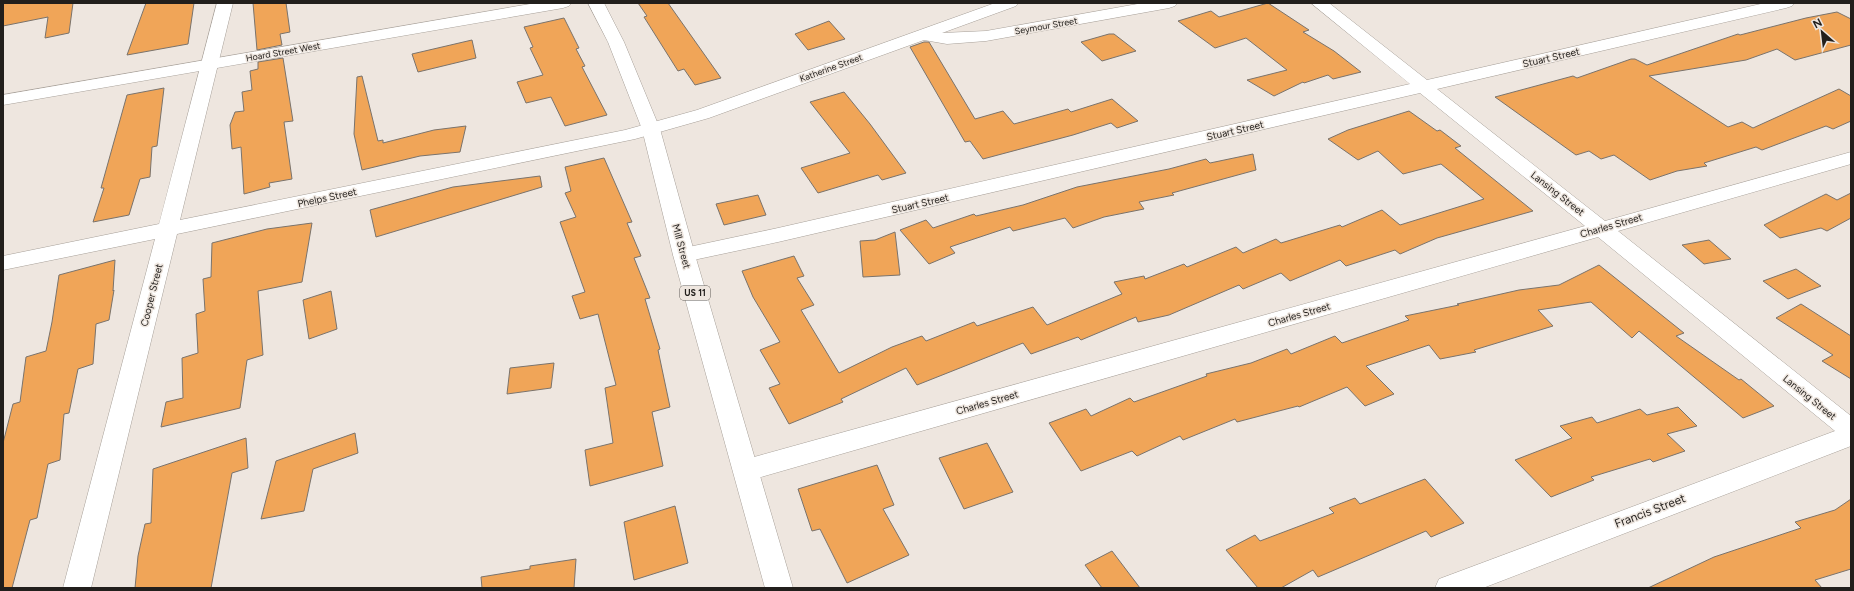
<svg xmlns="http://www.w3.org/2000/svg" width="1854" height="591" font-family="Figtree,sans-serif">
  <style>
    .building { fill: #f0a558; stroke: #7a736c }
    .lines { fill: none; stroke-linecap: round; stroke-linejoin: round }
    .minor-casing { stroke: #a7a099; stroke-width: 1 }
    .tertiary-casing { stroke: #a7a099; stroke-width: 1 }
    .trunk-casing { stroke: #a7a099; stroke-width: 1 }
    .minor { fill: #fff; fill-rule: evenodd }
    .tertiary { fill: #fff; fill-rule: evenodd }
    .trunk { fill: #fff; fill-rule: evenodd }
    .labels { text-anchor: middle; stroke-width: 3; stroke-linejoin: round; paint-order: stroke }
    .far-street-label { font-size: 9px; fill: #221f1c; stroke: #eee6df }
    .shield { fill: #eee6df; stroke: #5f5b56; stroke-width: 1 }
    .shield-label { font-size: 9px; font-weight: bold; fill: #221f1c }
    .street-label { font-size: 10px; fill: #221f1c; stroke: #eee6df }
    .near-street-label { font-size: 12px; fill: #221f1c; stroke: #eee6df }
  </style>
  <rect width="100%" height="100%" fill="#eee6df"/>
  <path class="building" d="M3,3H73L69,33L45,38L48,17L3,26Z
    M146,3H194L188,44L127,55Z
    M253,3H286L290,32L280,34L282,45L257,50Z
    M638,3H668L721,78L695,85L684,69L678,71L644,17L647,16Z
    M1268,3L1309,30L1303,32L1334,51L1361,72L1333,79L1328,75L1304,83L1303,82L1274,96L1247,80L1287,70L1246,38L1215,48L1178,21L1211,11L1219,17Z
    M1837,12L1851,19V45L1795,60L1777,49L1746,60L1649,76L1728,127L1742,122L1753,128L1839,89L1851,96V121L1833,129L1826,126L1762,150L1756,147L1704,163L1707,166L1677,171L1650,180L1614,155L1601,159L1589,151L1576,155L1495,97L1573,76L1577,78L1631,59H1635L1647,65L1738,34L1740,35L1806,18Z
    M564,18L579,48L576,49L585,66L582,67L607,115L565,126L551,97L526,103L517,82L543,75L530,48L533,47L524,27Z
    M829,21L845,39L808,50L795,34Z
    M1109,34H1114L1136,51L1102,61L1081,42Z
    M472,40L476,58L418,72L412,54Z
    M924,42H929L975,119L1003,111L1014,124L1068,109L1071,112L1112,99L1138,121L1117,128L1111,123L1073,135L983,159L970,141L965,142L910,47Z
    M283,58L293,121L284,122L292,179L269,183L270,187L244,194L241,147L232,149L230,125L235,112L244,111L242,92L252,90L250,71L258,69V62Z
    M362,76L378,141L383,140V143L434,130L466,126L460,152L420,156L362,170L354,134L357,77Z
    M164,88L157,146L152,147L150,177L140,179L129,215L93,222L104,188H101L127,95Z
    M844,92L870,124L906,173L882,180L878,175L818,193L801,168L850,153L810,102Z
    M1409,111L1437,131L1440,130L1461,146L1455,148L1533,211L1437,238L1400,254L1395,250L1346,266L1340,260L1290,281L1281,273L1243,289L1239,285L1169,315L1138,322L1136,317L1081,340L1078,337L1031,354L1023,343L917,385L906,368L841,399L843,402L789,424L769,388L780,384L760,350L780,342L753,297L742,271L794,256L804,276L797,278L814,305L801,310L839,373L892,347L922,336L926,341L974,322L977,326L1033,307L1047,325L1122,294L1114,282L1144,276L1145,279L1184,264L1187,267L1236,247L1243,253L1276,239L1281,243L1340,225L1342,227L1382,210L1400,225L1484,199L1441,164L1403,174L1378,151L1358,160L1328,139L1348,130Z
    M1253,154L1256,170L1172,193L1174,195L1139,202L1144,209L1104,217L1073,228L1065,218L1013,231L1010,227L950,247L955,253L929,264L900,230L926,220L933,228L974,214L976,216L1023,205L1077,187L1169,169L1206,159L1210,163Z
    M604,158L632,222L627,223L641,256L634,258L650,298L645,299L660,349L658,350L670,407L652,412L663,466L590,486L585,450L613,443L605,388L616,385L598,314L580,319L572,296L585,292L560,222L576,217L565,193L571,191L565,167Z
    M540,176L542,187L376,237L370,210L453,187Z
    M1851,193V218L1827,231L1821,228L1780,238L1764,225L1826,194L1837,200Z
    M758,195L766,215L724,225L716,204Z
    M312,223L302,282L258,291L263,355L247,360L240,408L161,427L166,402L183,398L182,358L198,353L196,314L205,311L203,279L211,277L212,243L267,229Z
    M895,232L900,275L863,277L860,241L875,240Z
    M1709,240L1731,259L1704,264L1682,245Z
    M115,260L113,291L114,290L109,320L96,324L93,364L78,369L69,413L64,414L60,460L48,464L37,518L30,520L12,588H3V443L13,404L20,402L26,357L46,351L52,322L59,275Z
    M1599,265L1684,333L1676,336L1739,380L1741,379L1774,406L1743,418L1639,331L1632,338L1591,302L1538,310L1553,326L1474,350L1476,352L1440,359L1429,345L1366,366L1394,394L1365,406L1347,387L1299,407L1298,406L1237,422L1235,419L1183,440L1180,436L1137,456L1132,451L1081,471L1049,423L1086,409L1091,416L1130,398L1134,402L1207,376L1206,374L1251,363L1287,349L1291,354L1335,336L1342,343L1409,320L1405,316L1459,305L1457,304L1519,290L1559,285Z
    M1796,269L1821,286L1788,299L1763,281Z
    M331,291L337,329L309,339L303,300Z
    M1801,304L1851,336V379L1822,361L1833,355L1776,318Z
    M554,363L551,388L507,394L510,368Z
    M1678,407L1697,426L1667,434L1685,451L1653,462L1650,459L1591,477L1594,480L1551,497L1515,460L1572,438L1560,426L1592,417L1597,423L1640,409L1647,415Z
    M355,433L358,453L313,469L304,511L261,519L276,461Z
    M246,438L248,468L232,473L211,588H135L138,556L145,524L151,523L153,469Z
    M987,443L1013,492L964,509L939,458Z
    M877,465L894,505L883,509L909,555L847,583L820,529L812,531L798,489Z
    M1425,479L1464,523L1431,537L1426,531L1318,577L1313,570L1281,588H1258L1226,550L1255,535L1260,541L1334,513L1329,508L1355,498L1360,504Z
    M1851,499V569L1815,580L1822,588H1648L1714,557L1801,528L1795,522L1835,510Z
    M675,506L688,563L634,580L624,522Z
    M1112,551L1140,588H1102L1085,565Z
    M576,559L574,588H482L481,577L530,569V566Z"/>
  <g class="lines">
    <defs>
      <path id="minor" d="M217,3H233L180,220L625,130L697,110L995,3H1018L1016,6L942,33L986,31L1143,3H1177L1175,6L1169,8L986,41L947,44L924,40L709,118L635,139L177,234L91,588H63L155,239L3,270V256L159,224Z
        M1311,3H1329L1427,80L1765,3H1794L1792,6L1786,8L1437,89L1605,221L1851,152V164L1618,231L1851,416V446L1483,588H1435L1439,579L1835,431L1598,237L747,481L738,478L734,470L738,462L747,459L1585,226L1420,93L778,242L684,262L677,260L673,255L677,250L684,248L778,228L1410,84Z"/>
      <path id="tertiary" d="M536,3H571L569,6L563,8L3,105V95Z"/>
      <path id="trunk" d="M588,3H604L624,42L660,129L695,255L793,588H765L673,255L642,129L608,42Z"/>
    </defs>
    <use href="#minor" class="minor-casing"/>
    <use href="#tertiary" class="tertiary-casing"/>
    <use href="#trunk" class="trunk-casing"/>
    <use href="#minor" class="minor"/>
    <use href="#tertiary" class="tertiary"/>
    <use href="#trunk" class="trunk"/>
  </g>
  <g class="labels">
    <g class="far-street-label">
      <text transform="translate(1046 26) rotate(-10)" y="3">Seymour Street</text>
      <text transform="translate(283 52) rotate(-10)" y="3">Hoard Street West</text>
      <text transform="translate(831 68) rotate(-20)" y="3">Katherine Street</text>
    </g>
    <rect class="shield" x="680" y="286" width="30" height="14" rx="3"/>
    <g class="shield-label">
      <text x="695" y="296">US 11</text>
    </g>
    <g class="street-label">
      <text transform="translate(1551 57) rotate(-13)" y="4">Stuart Street</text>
      <text transform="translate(1235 130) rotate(-13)" y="4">Stuart Street</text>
      <text transform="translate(1558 193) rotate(38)" y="4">Lansing Street</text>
      <text transform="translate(327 197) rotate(-12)" y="4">Phelps Street</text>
      <text transform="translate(920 203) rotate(-13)" y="4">Stuart Street</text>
      <text transform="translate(1611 225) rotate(-16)" y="4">Charles Street</text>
      <text transform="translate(682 246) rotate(75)" y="4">Mill Street</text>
      <text transform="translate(151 295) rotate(-76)" y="4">Cooper Street</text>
      <text transform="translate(1299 314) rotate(-16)" y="4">Charles Street</text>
      <text transform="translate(1810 397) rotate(39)" y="4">Lansing Street</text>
      <text transform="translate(987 402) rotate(-16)" y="4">Charles Street</text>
    </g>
    <g class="near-street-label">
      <text transform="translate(1650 511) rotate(-21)" y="4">Francis Street</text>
    </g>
  </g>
  <rect width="1854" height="591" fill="none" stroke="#221f1c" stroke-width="8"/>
  <g transform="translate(1822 32) rotate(332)" stroke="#eee6df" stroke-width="3" paint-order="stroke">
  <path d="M0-3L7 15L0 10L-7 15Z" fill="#221f1c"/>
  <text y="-6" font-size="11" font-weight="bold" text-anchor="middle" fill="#221f1c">N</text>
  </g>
</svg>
